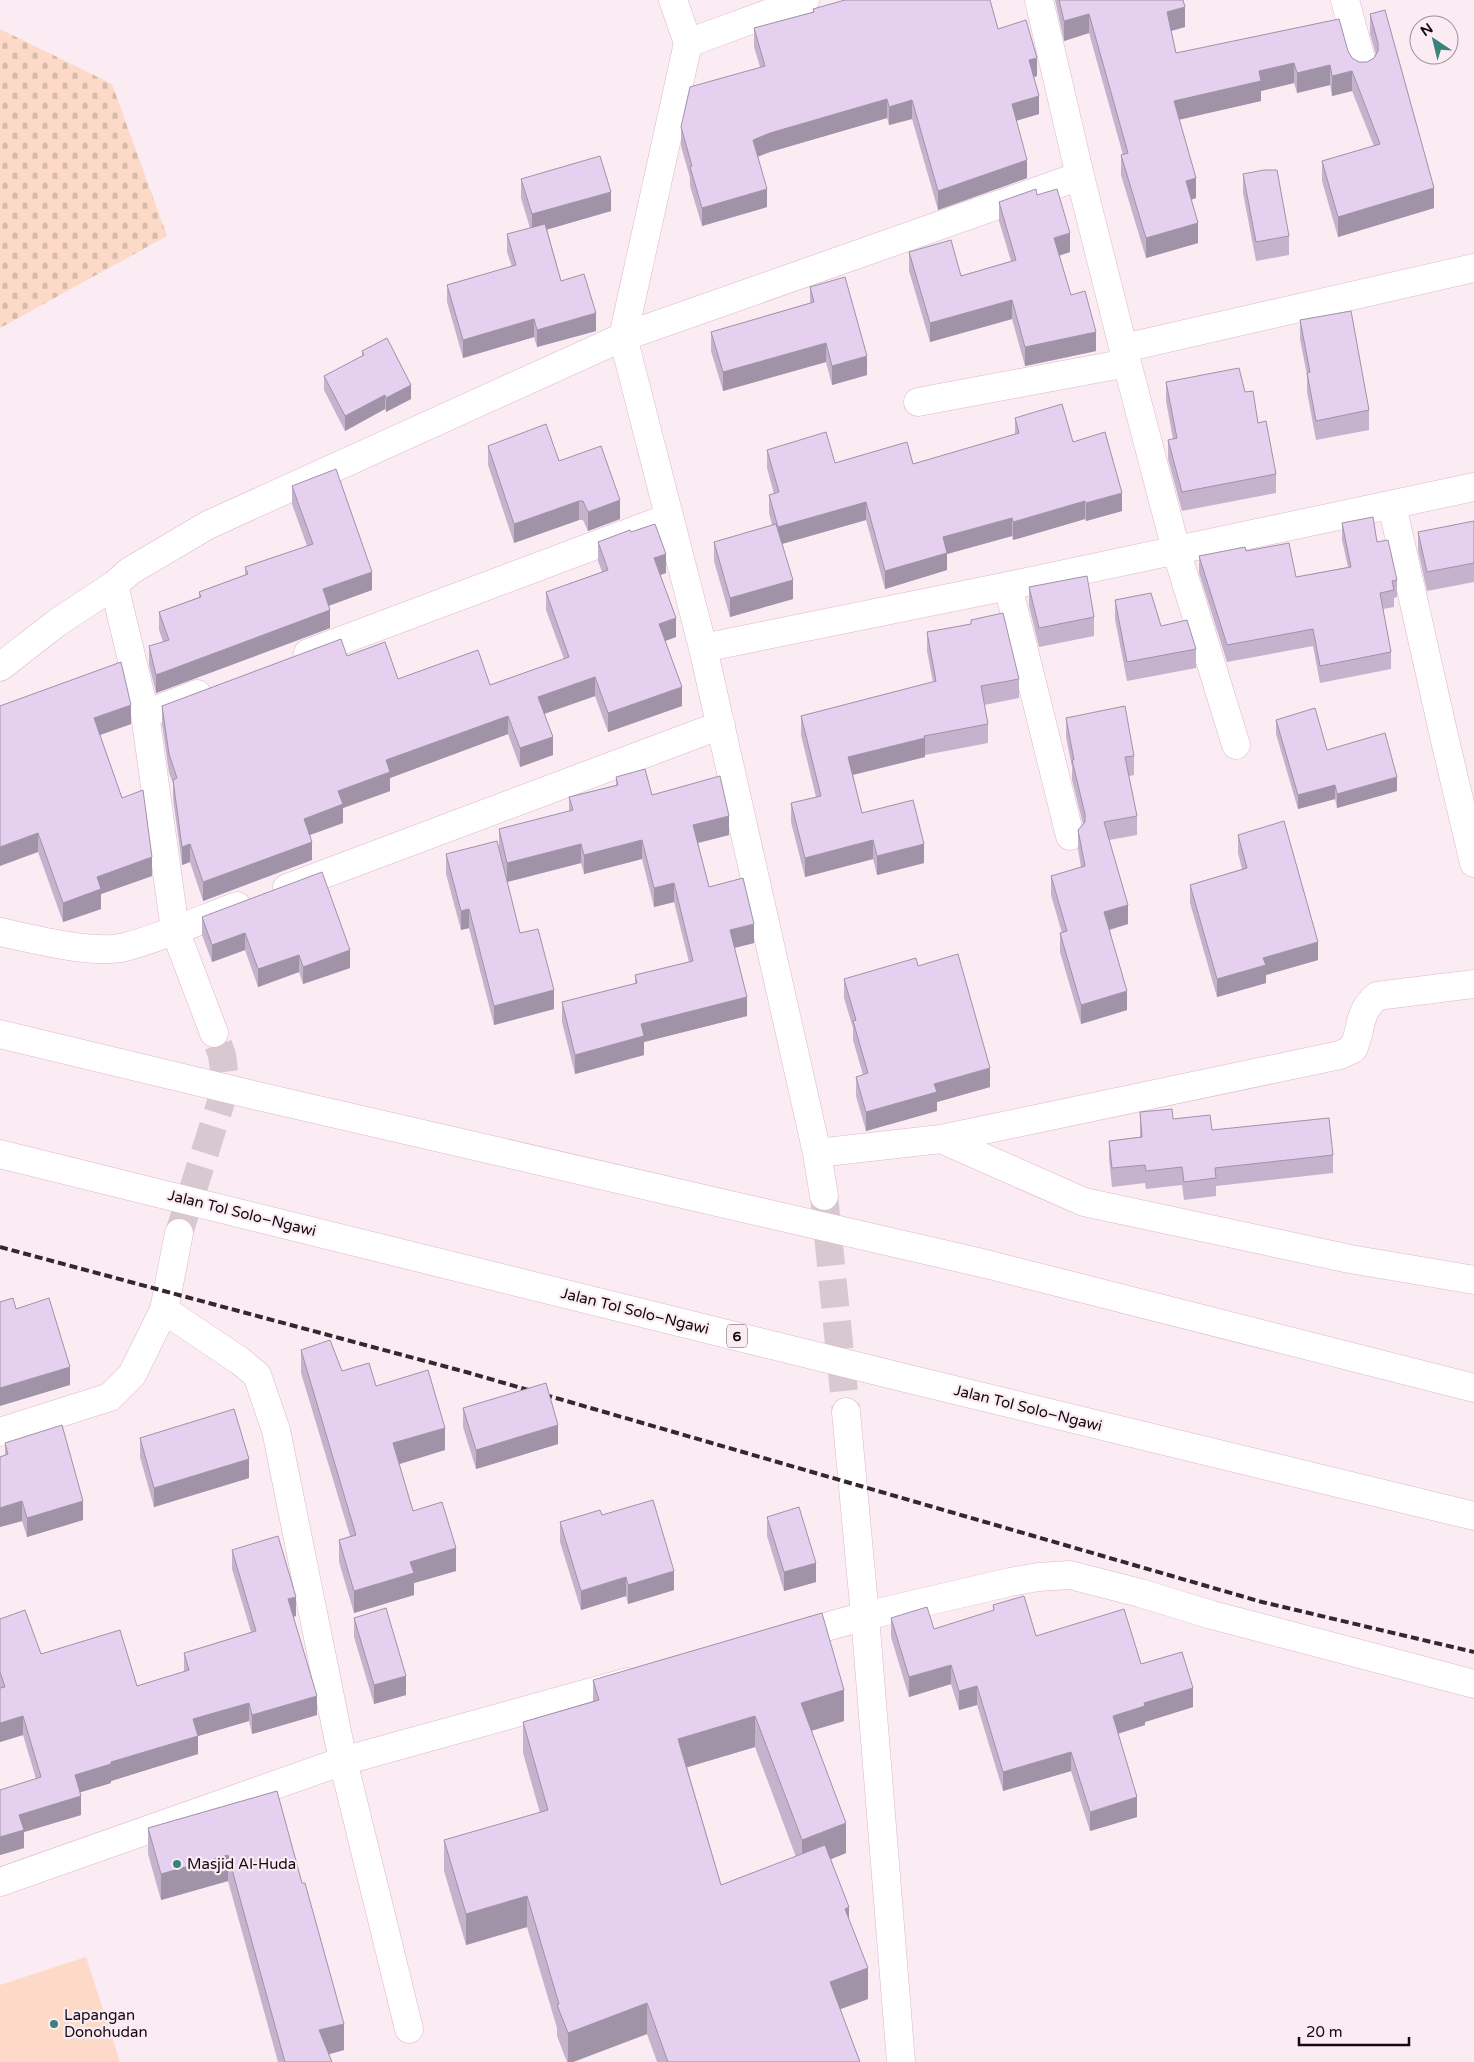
<svg xmlns="http://www.w3.org/2000/svg" width="1474" height="2062" font-family="'Varela Round',sans-serif">
  <style>
    .cemetery { fill: url(#cemetery-stones) }
    .pitch { fill: #fcdac7 }
    .lines { fill: none; stroke-linecap: round; stroke-linejoin: round }
    .minor-tunnel { stroke: #d8c9d1; stroke-width: 28; stroke-dasharray: 28 14; stroke-linecap: butt }
    .minor-casing { stroke: #dcb7c9; stroke-width: 29 }
    .highway-casing { stroke: #dcb7c9; stroke-width: 29 }
    .minor { stroke: #fff; stroke-width: 28 }
    .highway { stroke: #fff; stroke-width: 28 }
    .rail { stroke: #34282e; stroke-width: 4; stroke-dasharray: 8 4; stroke-linecap: butt }
    .wall { fill: #c5b3ce; fill-rule: evenodd }
    .shaded-wall { fill: #a092a7 }
    .building { fill: #e5d0ef; stroke: #a092a7 }
    .poi-dot { fill: #3b827b; stroke: #fbebf3; stroke-width: 2 }
    .labels { text-anchor: middle; stroke-width: 4.5; stroke-linejoin: round; paint-order: stroke }
    .shield { fill: #fbebf3; stroke: #594d53; stroke-width: 1 }
    .shield-label { font-size: 14px; font-weight: bold; fill: #14090f }
    .street-label { font-size: 15px; fill: #14090f; stroke: #fbebf3 }
    .poi-label { font-size: 15px; fill: #14090f; stroke: #fbebf3; text-anchor: start }
  </style>
  <defs>
    <pattern id="cemetery-stones" width="16" height="16" patternUnits="userSpaceOnUse" patternTransform="scale(1.25)"><rect width="16" height="16" fill="#fcdac7"/><path d="M2 7V4a2 2 0 0 1 4 0v3zM10 15v-3a2 2 0 0 1 4 0v3z" fill="#d7baaa"/></pattern>
  </defs>
  <rect width="100%" height="100%" fill="#fbebf3"/>
  <path class="cemetery" d="M0,29L112,84L167,236L0,328Z"/>
  <path class="pitch" d="M86,1957L120,2062H0V1985Z"/>
  <g class="lines">
    <path class="minor-tunnel" d="M824,1196L846,1412
      M179,1233L221,1102L225,1079L222,1055L214,1033"/>
    <defs>
      <path id="minor" d="M673,0L688,43L623,337L703,648L817,1153L824,1196
        M1039,0L1080,176L1127,363L1176,550L1236,745
        M1345,0L1363,67
        M688,43L805,0
        M1124,348L1474,268
        M918,402L1127,363
        M1392,505L1444,736L1474,863
        M114,585L145,714L175,930L214,1033
        M1008,586L1070,836
        M703,648L1008,586L1474,487
        M308,653L668,518
        M0,667L58,622L114,585L130,571L208,525L623,337L1080,176
        M145,714L197,694
        M287,888L721,725
        M0,932C32,939 94,955 125,947C161,938 202,919 237,906
        M941,1139L1340,1055L1353,1049C1363,1027 1357,1013 1377,996L1474,984
        M817,1153L941,1139L1084,1202L1350,1259L1474,1280
        M164,1310L240,1361L257,1375L276,1430L343,1761L409,2029
        M846,1412L865,1616L901,2062
        M0,1432L110,1397L132,1375L164,1310L179,1233
        M790,1637L865,1616L1010,1582L1038,1577L1070,1575L1140,1593L1212,1615L1474,1684
        M0,1882L343,1761L628,1682"/>
      <path id="highway" d="M0,1034L262,1097L986,1264L1474,1388
        M0,1154L901,1377L1474,1516"/>
    </defs>
    <use href="#minor" class="minor-casing"/>
    <use href="#highway" class="highway-casing"/>
    <use href="#minor" class="minor"/>
    <use href="#highway" class="highway"/>
    <path class="rail" d="M0,1247L466,1372L1262,1602L1474,1652"/>
  </g>
  <path class="wall" d="M1055,0H1183L1185,27L1171,31L1176,53L1348,51L1352,58L1359,62H1367L1374,58L1376,55L1370,34V14L1434,208L1338,237L1322,181V161L1374,146L1352,91L1332,96L1330,85L1297,93L1294,83L1261,91V101L1179,119L1196,198L1191,200L1198,243L1146,258L1121,175V155H1123L1089,33L1064,41Z
    M813,9L998,29L1037,76L1034,77L1039,114L1016,121L1027,178L938,210L912,119L889,125L887,118L770,152L758,157L767,207L702,226L690,186V178L681,146V127L760,67L754,47V28L813,12Z
    M1243,174L1289,236V255L1256,261L1243,193Z
    M521,179L611,211L547,229L561,281L596,331L537,347L534,337L463,358L447,302V285L512,267L507,252V234L530,228L521,198Z
    M1037,195L1070,252L1059,256L1071,295L1096,351L1025,366L1012,319L930,342L909,271V252L961,276L1011,261L999,221V202Z
    M810,287L867,375L832,385L826,362L723,391L711,351V332L810,303Z
    M1300,320L1369,410V430L1316,440L1307,392V375L1300,339Z
    M362,351L411,399L386,412L385,409L345,431L324,390V376L362,356Z
    M1166,382L1245,392L1258,423L1276,474V493L1182,511L1168,459V440L1173,439L1166,401Z
    M1015,418L1073,442L1122,511L1086,521L1085,519L1013,540L1012,536L947,554V570L885,589L866,520L782,544L793,599L730,617L714,561V542L772,525L769,513V495L774,494L767,468V450L835,463L913,464L1015,435Z
    M488,446L559,461L620,519L588,531L583,520H579L514,543L488,465Z
    M292,486L372,590L329,605L330,628L156,693L149,665V646L163,642L159,630V612L199,597V592L245,575V567L307,546L292,504Z
    M1474,521V582L1427,591L1418,551V532Z
    M1342,523L1377,542L1397,580V597L1394,598V607L1383,609L1391,652V669L1320,683L1313,646L1227,662L1199,573V556L1246,551L1296,577L1348,567L1342,540Z
    M631,532L666,573L660,575L676,637L665,641L682,706L608,732L595,696L544,714L553,755L520,767L508,734L390,778V791L343,808V823L310,835L312,860L203,901L190,862L182,865L173,799V783L169,773L162,724V706L347,656L398,679L490,685L564,659L546,610V592L602,572L598,561V542Z
    M1029,587L1094,617V636L1039,647L1029,606Z
    M1115,600L1161,626L1196,649V668L1127,681L1115,619Z
    M971,620L1019,679V698L984,705L988,724V743L925,755V757L853,775L862,813L924,863L877,875L873,859L805,877L791,822V803L816,797L801,735V716L933,682L927,651V632L971,624Z
    M0,706L131,724L100,735L122,798L152,876L101,894V909L63,922L38,852Z
    M1066,718L1134,756V775L1129,776L1137,816V835L1109,840L1128,924L1110,930L1127,1010L1081,1024L1060,952V933H1062L1051,895V876L1081,867L1078,849V830L1083,824L1072,780V767L1066,737Z
    M1276,720L1327,750L1397,791L1337,808L1335,799L1298,809L1276,734Z
    M616,777L729,835L698,843L709,887L754,943L734,948L747,1016L644,1042V1055L575,1074L562,1022V1002L635,984V975L689,962L674,902L654,907L642,859L584,874L581,863L507,882L499,848V829L569,811V797L616,785Z
    M1238,835L1318,960L1266,975V983L1217,997L1190,903V885L1242,869L1238,853Z
    M446,854L554,1009L494,1025L469,928L461,930L446,874Z
    M202,917L350,968L303,984L299,972L258,987L245,950L212,962L202,935Z
    M918,966L990,1087L937,1102V1111L866,1131L856,1096V1077L863,1075L853,1040V1028L844,998V979Z
    M1140,1112L1173,1119L1212,1130L1333,1155V1173L1216,1186V1196L1184,1200L1182,1185L1146,1189L1145,1183L1112,1187L1109,1159V1141L1140,1137Z
    M301,1350L342,1371L376,1386L445,1450L399,1464L413,1511L456,1571L414,1583V1595L354,1613L339,1562V1540L350,1536L301,1373Z
    M463,1408L558,1444L476,1469L463,1427Z
    M140,1438L249,1478L154,1507L140,1457Z
    M5,1443L83,1520L27,1537L22,1521L0,1527V1457L5,1455Z
    M602,1515L674,1590L628,1604L626,1596L581,1610L560,1542V1522Z
    M767,1517L816,1582L784,1591L767,1536Z
    M232,1550L296,1616L293,1617L317,1715L252,1734L249,1721L198,1736V1754L111,1781V1783L80,1792L81,1815L24,1832V1848L0,1855L36,1779L23,1735L0,1742V1619L41,1654L137,1686L184,1672V1653L251,1632L232,1569Z
    M993,1605L1036,1636L1141,1664L1193,1707L1145,1722V1725L1118,1734L1137,1817L1090,1831L1071,1771L1003,1791L977,1705L959,1710L951,1684L909,1697L891,1637V1618L934,1629L993,1611Z
    M354,1618L406,1695L374,1704L354,1637Z
    M593,1680L844,1721L812,1730L846,1853L831,1859L849,1919L868,1999L840,2009L860,2062H657L647,2034L573,2062H567L557,2036V2028L527,1927L466,1945L444,1871V1840L540,1813L523,1753V1722L593,1701ZM755,1747L796,1857L721,1885L687,1767Z
    M277,1791L344,2050L329,2054L332,2062H278L228,1881L161,1900L148,1854V1828Z"/>
  <path class="shaded-wall" d="M1185,7V27L1167,32V12Z
    M1089,14V33L1064,41V21Z
    M1037,58V76L1029,78V60Z
    M1294,63V83L1261,91V101L1174,121V101L1259,71Z
    M1330,65V85L1297,93V73Z
    M1352,71V91L1332,96V76Z
    M1039,96V114L1012,122V104Z
    M887,99V118L770,152L753,158V140L770,133Z
    M912,100V119L889,125V107Z
    M1027,160V178L938,210V191Z
    M1196,178V198L1186,201V181Z
    M1434,188V208L1338,237V217Z
    M767,189V207L702,226V208Z
    M611,192V211L532,234V214Z
    M1198,223V243L1146,258V238Z
    M1070,233V252L1054,257V238Z
    M1012,300V319L930,342V323Z
    M596,313V331L537,347V330Z
    M534,319V337L463,358V340Z
    M1096,332V351L1025,366V347Z
    M826,343V362L723,391V372Z
    M867,356V375L832,385V366Z
    M411,385V399L386,412V398Z
    M385,395V409L345,431V416Z
    M1122,493V511L1086,521V503Z
    M620,500V519L588,531V512Z
    M579,501V520L514,543V524Z
    M1085,501V519L1013,540V522Z
    M866,502V520L778,545V527Z
    M1012,518V536L947,554V570L885,589V571L943,537Z
    M666,554V573L654,577V558Z
    M372,572V590L323,608V589Z
    M793,580V599L730,617V598Z
    M330,610V628L156,693V675Z
    M676,618V637L659,643V624Z
    M595,677V696L538,716V697Z
    M682,687V706L608,732V713Z
    M131,705V724L94,737V718Z
    M508,716V734L390,778V791L343,808V823L304,837V819L338,791L386,760Z
    M553,737V755L520,767V748Z
    M925,738V757L848,776V757Z
    M1397,777V791L1337,808V794Z
    M1335,785V799L1298,809V795Z
    M729,816V835L693,844V825Z
    M38,833V852L0,866V847Z
    M642,840V859L584,874V855Z
    M873,840V859L805,877V858Z
    M312,842V860L203,901V882Z
    M190,844V862L182,865V847Z
    M581,844V863L507,882V863Z
    M924,844V863L877,875V856Z
    M152,857V876L101,894V909L63,922V903L97,877Z
    M674,883V902L654,907V888Z
    M1128,905V924L1104,931V912Z
    M469,909V928L461,930V911Z
    M754,924V943L730,949V930Z
    M245,933V950L212,962V945Z
    M1318,942V960L1266,975V983L1217,997V979L1263,958Z
    M350,950V968L303,984V967Z
    M299,955V972L258,987V969Z
    M554,990V1009L494,1025V1006Z
    M1127,991V1010L1081,1024V1005Z
    M747,997V1016L644,1042V1055L575,1074V1055L641,1024Z
    M990,1068V1087L937,1102V1111L866,1131V1112L934,1084Z
    M70,1367V1385L0,1406V1388Z
    M558,1425V1444L476,1469V1450Z
    M445,1428V1450L393,1466V1443Z
    M249,1459V1478L154,1507V1488Z
    M22,1501V1521L0,1527V1508Z
    M83,1501V1520L27,1537V1518Z
    M456,1548V1571L414,1583V1595L354,1613V1591L410,1562Z
    M816,1563V1582L784,1591V1572Z
    M674,1571V1590L628,1604V1585Z
    M626,1577V1596L581,1610V1591Z
    M296,1597V1616L288,1618V1599Z
    M951,1665V1684L909,1697V1677Z
    M406,1676V1695L374,1704V1685Z
    M977,1686V1705L959,1710V1691Z
    M1193,1688V1707L1145,1722V1725L1113,1735V1716L1144,1703Z
    M844,1690V1721L801,1734V1703Z
    M317,1696V1715L252,1734V1715Z
    M249,1703V1721L198,1736V1754L111,1781V1783L75,1794V1775L111,1762L193,1719Z
    M23,1716V1735L0,1742V1723Z
    M755,1716V1747L678,1770V1739Z
    M1071,1752V1771L1003,1791V1772Z
    M81,1796V1815L24,1832V1848L0,1855V1837L19,1815Z
    M1137,1797V1817L1090,1831V1812Z
    M846,1823V1853L802,1871V1840Z
    M228,1855V1881L161,1900V1874Z
    M527,1896V1927L466,1945V1914Z
    M849,1907V1938L845,1909Z
    M868,1968V1999L830,2013V1982Z
    M647,2003V2034L573,2062H568V2033Z
    M344,2024V2050L319,2057V2030Z"/>
  <path class="building" d="M845,0H990L998,29L1026,20L1037,58L1029,60L1039,96L1012,104L1027,160L938,191L912,100L889,107L887,99L770,133L753,140L767,189L702,208L690,167L692,166L681,127L690,87L765,66L754,28L814,12L813,9Z
    M1059,0H1183L1185,7L1167,12L1176,53L1339,19L1348,51L1352,58L1359,62H1367L1374,58L1378,51V43L1370,14L1385,10L1434,188L1338,217L1322,161L1380,144L1352,71L1332,76L1330,65L1297,73L1294,63L1259,71L1261,81L1174,101L1196,178L1186,181L1198,223L1146,238L1121,155L1128,153L1089,14L1064,21Z
    M600,156L611,192L532,214L521,179Z
    M1264,170H1277L1289,236L1256,242L1243,174Z
    M1036,189L1037,195L1057,189L1070,233L1054,238L1071,295L1085,291L1096,332L1025,347L1012,300L930,323L909,252L951,240L961,276L1016,260L999,202Z
    M545,224L561,281L584,274L596,313L537,330L534,319L463,340L447,285L516,265L507,234Z
    M845,277L867,356L832,366L826,343L723,372L711,332L814,302L810,287Z
    M1351,311L1369,410L1316,421L1307,373L1310,372L1300,320Z
    M387,338L411,385L386,398L385,395L345,416L324,376L364,355L362,351Z
    M1239,368L1245,392L1253,391L1258,423L1266,421L1276,474L1182,492L1168,440L1177,438L1166,382Z
    M1062,404L1073,442L1105,432L1122,493L1086,503L1085,501L1013,522L1012,518L943,537L947,553L885,571L866,502L778,527L769,495L779,492L767,450L826,432L835,463L907,442L913,464L1019,433L1015,418Z
    M546,424L559,461L601,446L620,500L588,512L583,501H579L514,524L488,446Z
    M336,469L372,572L323,589L330,610L156,675L149,646L169,640L159,612L201,597L199,592L248,574L245,567L313,544L292,486Z
    M1373,517L1377,542L1388,540L1397,580L1392,581L1394,590L1380,593L1391,652L1320,666L1313,629L1227,645L1199,556L1245,547L1246,551L1289,543L1296,577L1351,567L1342,523Z
    M1474,521V563L1427,572L1418,532Z
    M655,524L666,554L654,558L676,618L659,624L682,687L608,713L595,677L538,697L553,737L520,748L508,716L386,760L390,772L338,791L343,804L304,819L312,842L203,882L190,844L182,847L173,780L177,778L169,754L162,706L341,639L347,656L385,642L398,679L478,650L490,685L569,657L546,592L608,570L598,542L630,530L631,532Z
    M776,524L793,580L730,598L714,542Z
    M1087,576L1094,617L1039,628L1029,587Z
    M1151,593L1161,626L1187,620L1196,649L1127,662L1115,600Z
    M1003,613L1019,679L981,686L988,724L924,736L925,738L848,757L862,813L913,800L924,844L877,856L873,840L805,858L791,803L821,796L801,716L936,681L927,632L971,624V620Z
    M121,662L131,705L94,718L122,798L143,790L152,857L97,877L101,889L63,903L38,833L0,847V706Z
    M1125,706L1134,756L1125,757L1137,816L1104,822L1128,905L1104,912L1127,991L1081,1005L1060,933L1067,931L1051,876L1085,866L1078,830L1085,822V814L1072,760H1074L1066,718Z
    M1315,708L1327,750L1385,733L1397,777L1337,794L1335,785L1298,795L1276,720Z
    M645,769L652,795L720,776L729,816L693,825L709,887L743,878L754,924L730,930L747,997L641,1024L644,1036L575,1055L562,1002L637,983L635,975L693,961L674,883L654,888L642,840L584,855L581,844L507,863L499,829L573,810L569,797L618,785L616,777Z
    M1284,821L1318,942L1263,958L1266,965L1217,979L1190,885L1247,868L1238,835Z
    M497,841L520,933L538,929L554,990L494,1006L469,909L461,911L446,854Z
    M322,872L350,950L303,967L299,955L258,969L245,933L212,945L202,917Z
    M958,954L990,1068L934,1084L937,1092L866,1112L856,1077L868,1073L853,1021L856,1020L844,979L916,958L918,966Z
    M1172,1109L1173,1119L1210,1115L1212,1130L1329,1118L1333,1155L1215,1168L1216,1178L1184,1182L1182,1167L1146,1171L1145,1165L1112,1168L1109,1141L1142,1137L1140,1112Z
    M13,1298L16,1309L49,1298L70,1367L0,1388V1302Z
    M330,1340L342,1371L369,1363L376,1386L428,1370L445,1428L393,1443L413,1511L442,1502L456,1548L410,1562L414,1573L354,1591L339,1540L356,1535L301,1350Z
    M546,1383L558,1425L476,1450L463,1408Z
    M234,1409L249,1459L154,1488L140,1438Z
    M62,1425L83,1501L27,1518L22,1501L0,1508V1457L8,1454L5,1443Z
    M653,1500L674,1571L628,1585L626,1577L581,1591L560,1522L600,1510L602,1515Z
    M799,1507L816,1563L784,1572L767,1517Z
    M278,1536L296,1597L288,1599L317,1696L252,1715L249,1703L193,1719L198,1736L111,1762V1764L75,1775L81,1796L19,1815L24,1830L0,1837V1790L41,1777L23,1716L0,1723V1688L5,1687L0,1672V1619L25,1610L41,1654L120,1630L137,1686L189,1670L184,1653L256,1631L232,1550Z
    M1024,1596L1036,1636L1124,1609L1141,1664L1182,1652L1193,1688L1144,1703L1145,1706L1113,1716L1137,1797L1090,1812L1071,1752L1003,1772L977,1686L959,1691L951,1665L909,1677L891,1618L927,1607L934,1629L994,1610L993,1605Z
    M386,1608L406,1676L374,1685L354,1618Z
    M822,1613L844,1690L801,1703L846,1823L802,1840L755,1716L678,1739L721,1885L825,1845L849,1907L845,1909L868,1968L830,1982L860,2062H668L647,2003L568,2033L557,2005L559,2004L527,1896L466,1914L444,1840L548,1810L523,1722L599,1700L593,1680Z
    M277,1791L302,1883H305L344,2024L319,2030L332,2062H285L228,1855L161,1874L148,1828Z"/>
  <g class="poi-dot">
    <circle cx="177" cy="1864" r="5"/>
    <circle cx="54" cy="2024" r="5"/>
  </g>
  <g class="labels">
    <rect class="shield" x="727" y="1324.5" width="20" height="23" rx="4"/>
    <g class="shield-label">
      <text x="737" y="1341">6</text>
    </g>
    <g class="street-label">
      <text transform="translate(242 1213) rotate(14)" y="5">Jalan Tol Solo–Ngawi</text>
      <text transform="translate(635 1311) rotate(14)" y="5">Jalan Tol Solo–Ngawi</text>
      <text transform="translate(1028 1408) rotate(14)" y="5">Jalan Tol Solo–Ngawi</text>
    </g>
    <g class="poi-label">
      <text x="187" y="1869">Masjid Al-Huda</text>
      <text x="64" y="2020">Lapangan<tspan x="64" dy="17">Donohudan</tspan></text>
    </g>
  </g>
  <g transform="translate(1434 40) rotate(325)"><circle r="24" fill="#fbebf3" stroke="#9f9198"/>
  <path d="M0-4L9 19L0 12L-9 19Z" fill="#3b827b"/>
  <text y="-8" font-size="14" font-weight="bold" text-anchor="middle" fill="#14090f">N</text>
  </g>
  <path d="M1299 2037v8h110v-8" fill="none" stroke="#14090f" stroke-width="2.5"/>
  <text x="1306" y="2037" font-size="15" fill="#14090f" stroke="#fbebf3" stroke-width="4" paint-order="stroke">20 m</text>
</svg>
